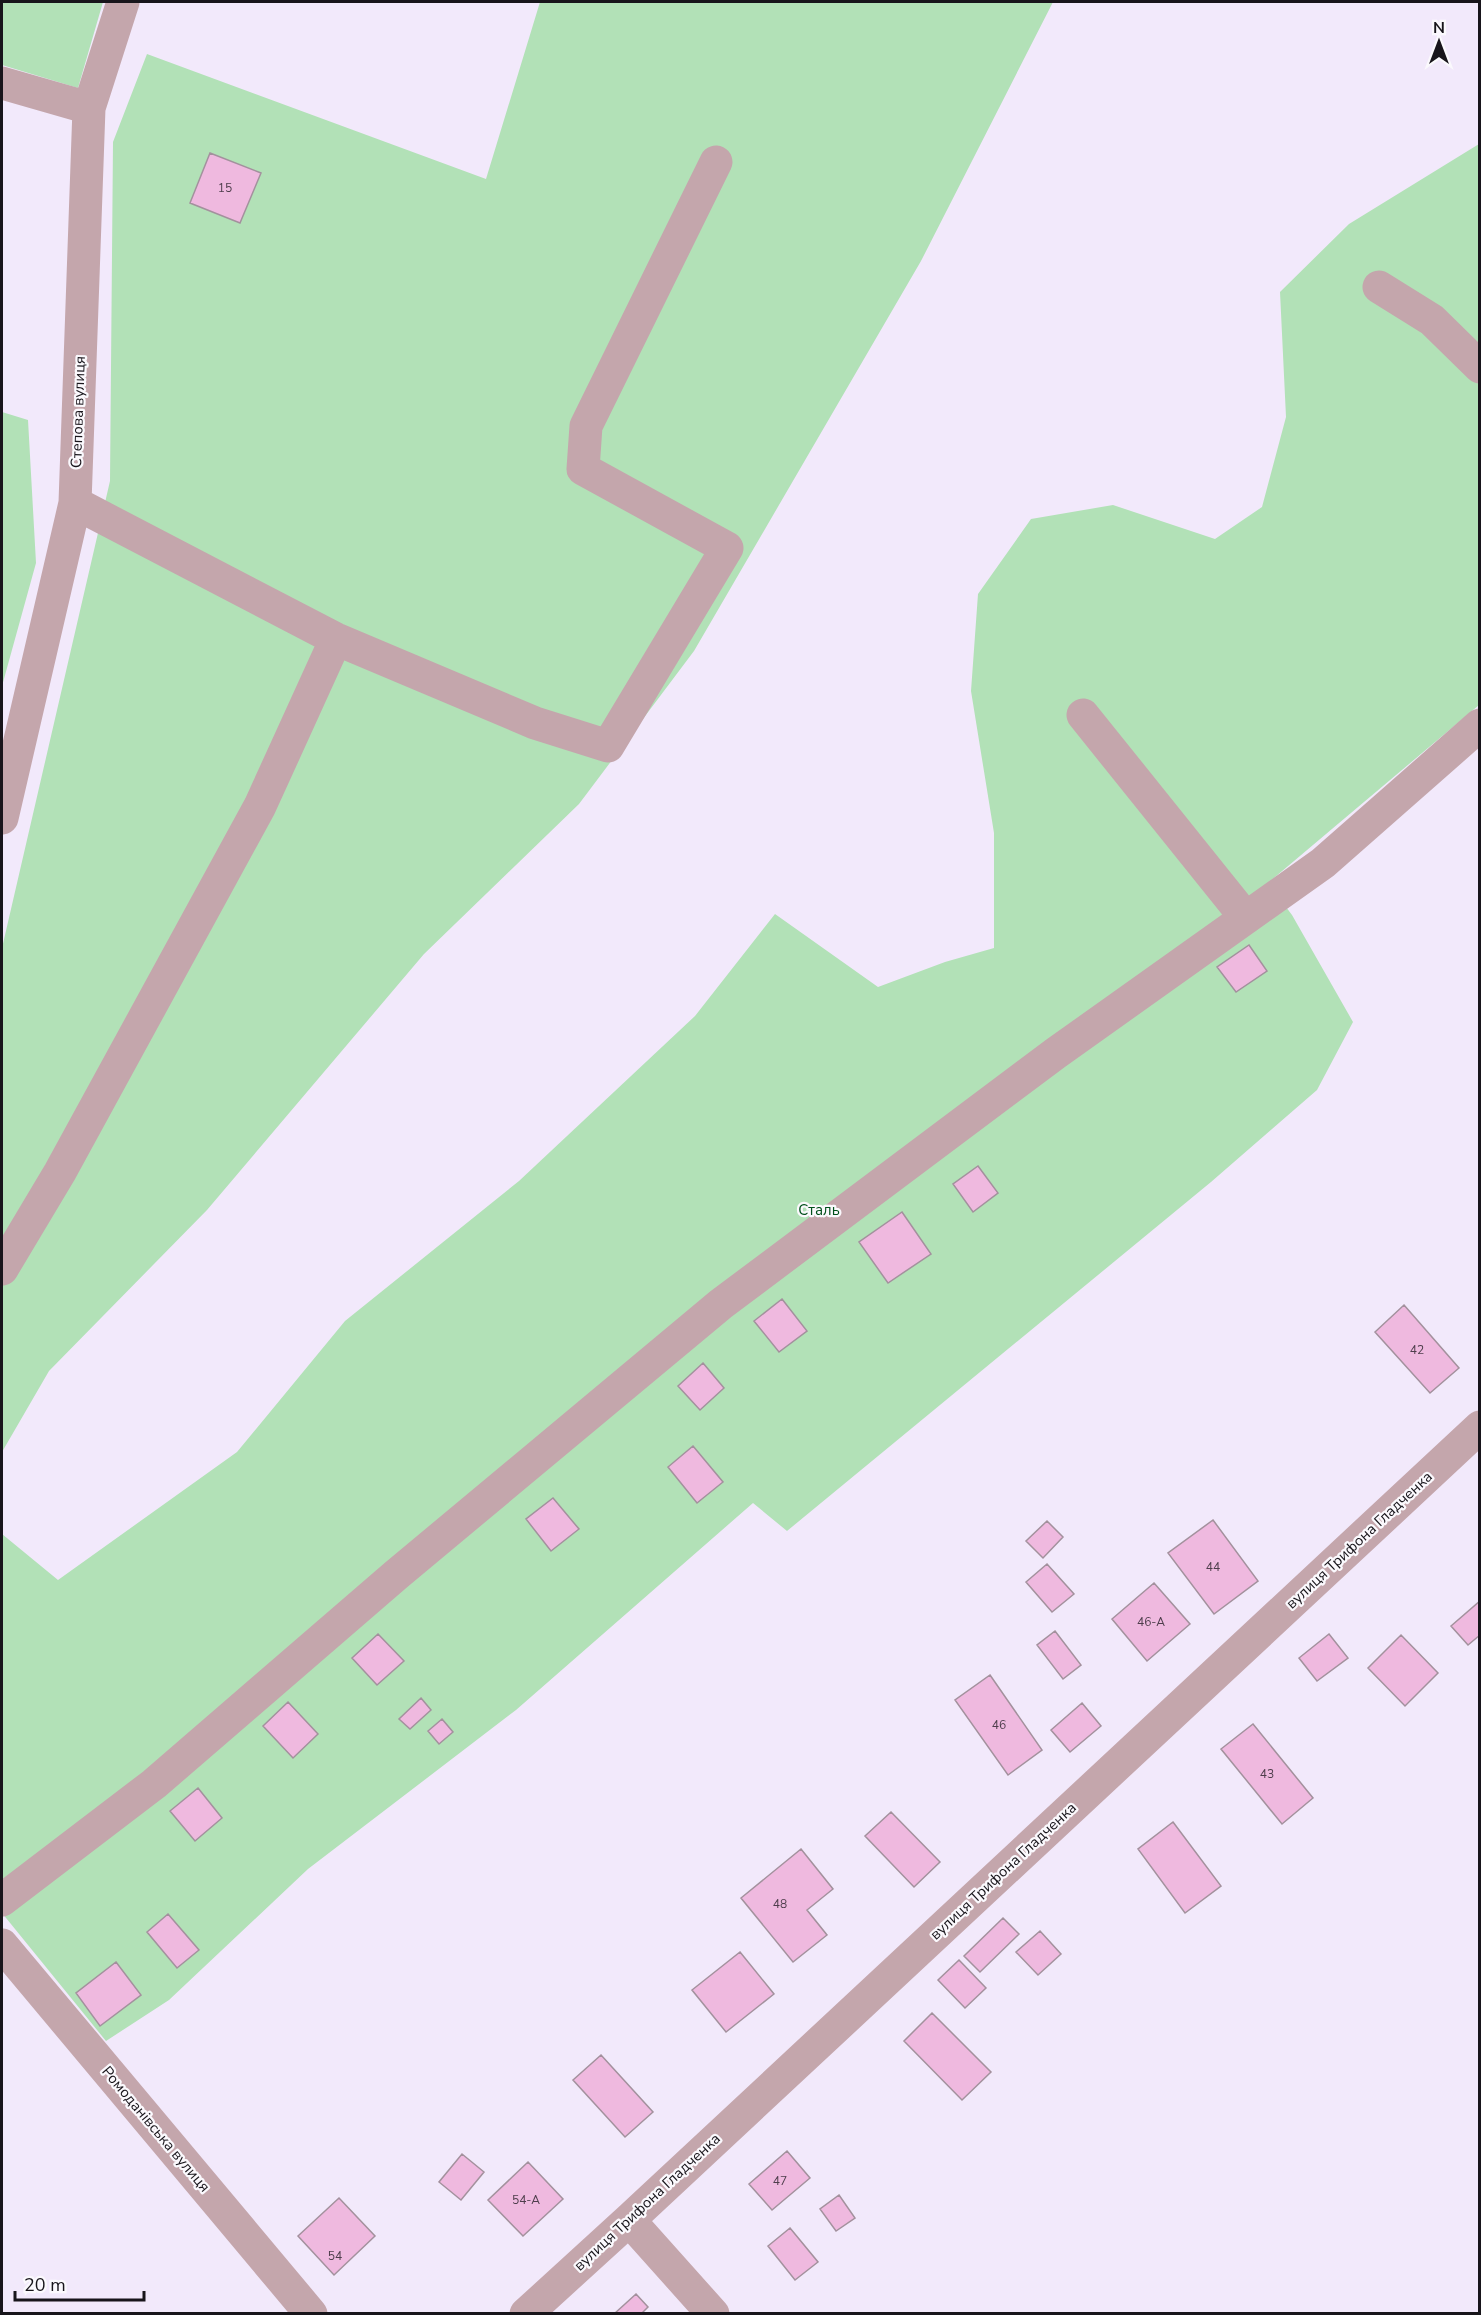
<svg xmlns="http://www.w3.org/2000/svg" width="1481" height="2315" font-family="'Nunito Sans',sans-serif">
  <style>
    .green { fill: #b2e1b7 }
    .building { fill: #efb9df; stroke: #a3919d; stroke-width: 1.5 }
    .lines { fill: none; stroke-linecap: round; stroke-linejoin: round }
    .minor { stroke: #c4a6ac; stroke-width: 33 }
    .labels { text-anchor: middle; stroke-width: 4.5; stroke-linejoin: round; paint-order: stroke }
    .number-label { font-size: 12px; fill: #4e3e4c }
    .street-label { font-size: 15px; fill: #18151b; stroke: #fbf9fd }
    .park-label { font-size: 15px; fill: #00501b; stroke: #fbf9fd }
  </style>
  <rect width="100%" height="100%" fill="#f2e9fb"/>
  <path class="green" d="M2,2H103L78,88L2,65Z
    M540,2H1053L921,261L694,651L579,804L424,954L207,1210L49,1371L2,1452V948L110,481L113,142L147,54L486,179Z
    M1479,144V705L1268,883L1292,915L1353,1022L1317,1090L1211,1182L787,1531L753,1503L516,1710L308,1869L169,2000L106,2041L2,1913V1534L58,1580L237,1452L345,1321L519,1181L695,1016L775,914L878,987L945,962L994,948V833L971,691L978,594L1031,519L1113,505L1215,539L1262,507L1286,417L1280,292L1349,224Z
    M2,412L28,420L36,563L2,686Z"/>
  <path class="building" d="M210,153L261,173L240,223L190,203Z
    M1249,945L1267,971L1236,992L1217,967Z
    M978,1166L998,1193L973,1212L953,1184Z
    M902,1212L931,1254L888,1283L859,1242Z
    M782,1299L807,1331L779,1352L754,1321Z
    M1404,1305L1459,1368L1430,1393L1375,1332Z
    M703,1363L724,1388L700,1410L678,1386Z
    M693,1446L723,1482L697,1503L668,1467Z
    M553,1498L579,1529L551,1551L526,1519Z
    M1213,1520L1258,1581L1214,1614L1168,1553Z
    M1047,1521L1063,1537L1043,1558L1026,1541Z
    M1047,1564L1074,1594L1052,1612L1026,1582Z
    M1154,1583L1190,1624L1147,1661L1112,1619Z
    M1480,1601V1635L1468,1645L1451,1626Z
    M1055,1631L1081,1665L1063,1679L1037,1645Z
    M378,1634L404,1661L377,1685L352,1658Z
    M1329,1634L1348,1658L1317,1681L1299,1658Z
    M1401,1635L1438,1673L1405,1706L1368,1668Z
    M990,1675L1042,1750L1008,1775L955,1700Z
    M421,1698L431,1710L410,1729L399,1719Z
    M288,1702L318,1734L293,1758L263,1726Z
    M1082,1703L1101,1726L1070,1752L1051,1730Z
    M442,1719L453,1732L439,1744L428,1731Z
    M1253,1724L1313,1798L1282,1824L1221,1749Z
    M198,1788L222,1818L195,1841L170,1811Z
    M891,1812L940,1862L914,1887L865,1836Z
    M1173,1822L1221,1886L1185,1913L1138,1849Z
    M801,1849L833,1889L807,1910L827,1935L793,1962L741,1898Z
    M168,1914L199,1950L177,1968L147,1932Z
    M1003,1918L1019,1934L980,1972L964,1956Z
    M1040,1931L1061,1954L1038,1975L1016,1952Z
    M740,1952L774,1994L726,2032L692,1990Z
    M959,1960L986,1988L965,2008L938,1980Z
    M116,1962L141,1995L100,2026L76,1993Z
    M932,2013L991,2072L962,2100L904,2041Z
    M601,2055L653,2112L625,2137L573,2080Z
    M787,2151L810,2178L772,2210L749,2184Z
    M462,2154L484,2172L461,2200L439,2182Z
    M528,2162L563,2199L523,2236L488,2200Z
    M839,2195L855,2218L836,2231L820,2209Z
    M339,2198L375,2236L334,2275L298,2236Z
    M790,2228L818,2262L795,2280L768,2246Z
    M636,2294L648,2307L641,2314H614Z"/>
  <g class="lines">
    <path class="minor" d="M2,83L89,108
      M1379,287L1432,320L1480,367
      M75,503L336,639L535,723L608,746L727,548L583,469L586,426L716,162
      M1083,715L1246,918
      M2,818L75,503L89,108L123,2
      M2,1269L60,1172L260,806L336,639
      M2,1900L154,1784L396,1575L721,1304L1056,1053L1323,863L1480,725
      M2,1945L311,2314
      M629,2220L713,2314
      M526,2314L629,2220L1480,1427"/>
  </g>
  <g class="labels">
    <g class="number-label">
      <text x="225" y="192">15</text>
      <text x="1417" y="1354">42</text>
      <text x="1213" y="1571">44</text>
      <text x="1151" y="1626">46-А</text>
      <text x="999" y="1729">46</text>
      <text x="1267" y="1778">43</text>
      <text x="780" y="1908">48</text>
      <text x="780" y="2185">47</text>
      <text x="526" y="2204">54-А</text>
      <text x="335" y="2260">54</text>
    </g>
    <g class="street-label">
      <text transform="translate(78 412) rotate(-88)" y="5">Степова вулиця</text>
      <text transform="translate(1359 1540) rotate(-43)" y="5">вулиця Трифона Гладченка</text>
      <text transform="translate(1003 1871) rotate(-43)" y="5">вулиця Трифона Гладченка</text>
      <text transform="translate(156 2129) rotate(50)" y="5">Ромоданівська вулиця</text>
      <text transform="translate(647 2202) rotate(-43)" y="5">вулиця Трифона Гладченка</text>
    </g>
    <g class="park-label">
      <text x="819" y="1215">Сталь</text>
    </g>
  </g>
  <rect width="1481" height="2315" fill="none" stroke="#18151b" stroke-width="6"/>
  <g transform="translate(1439 42)" stroke="#fbf9fd" stroke-width="4.5" paint-order="stroke">
  <path d="M0-4.5L10 22L0 15L-10 22Z" fill="#18151b"/>
  <text y="-9" font-size="16" font-weight="bold" text-anchor="middle" fill="#18151b">N</text>
  </g>
  <path d="M15 2291v9h129v-9" fill="none" stroke="#18151b" stroke-width="3"/>
  <text x="24" y="2291" font-size="18" fill="#18151b" stroke="#fbf9fd" stroke-width="4.5" paint-order="stroke">20 m</text>
</svg>
